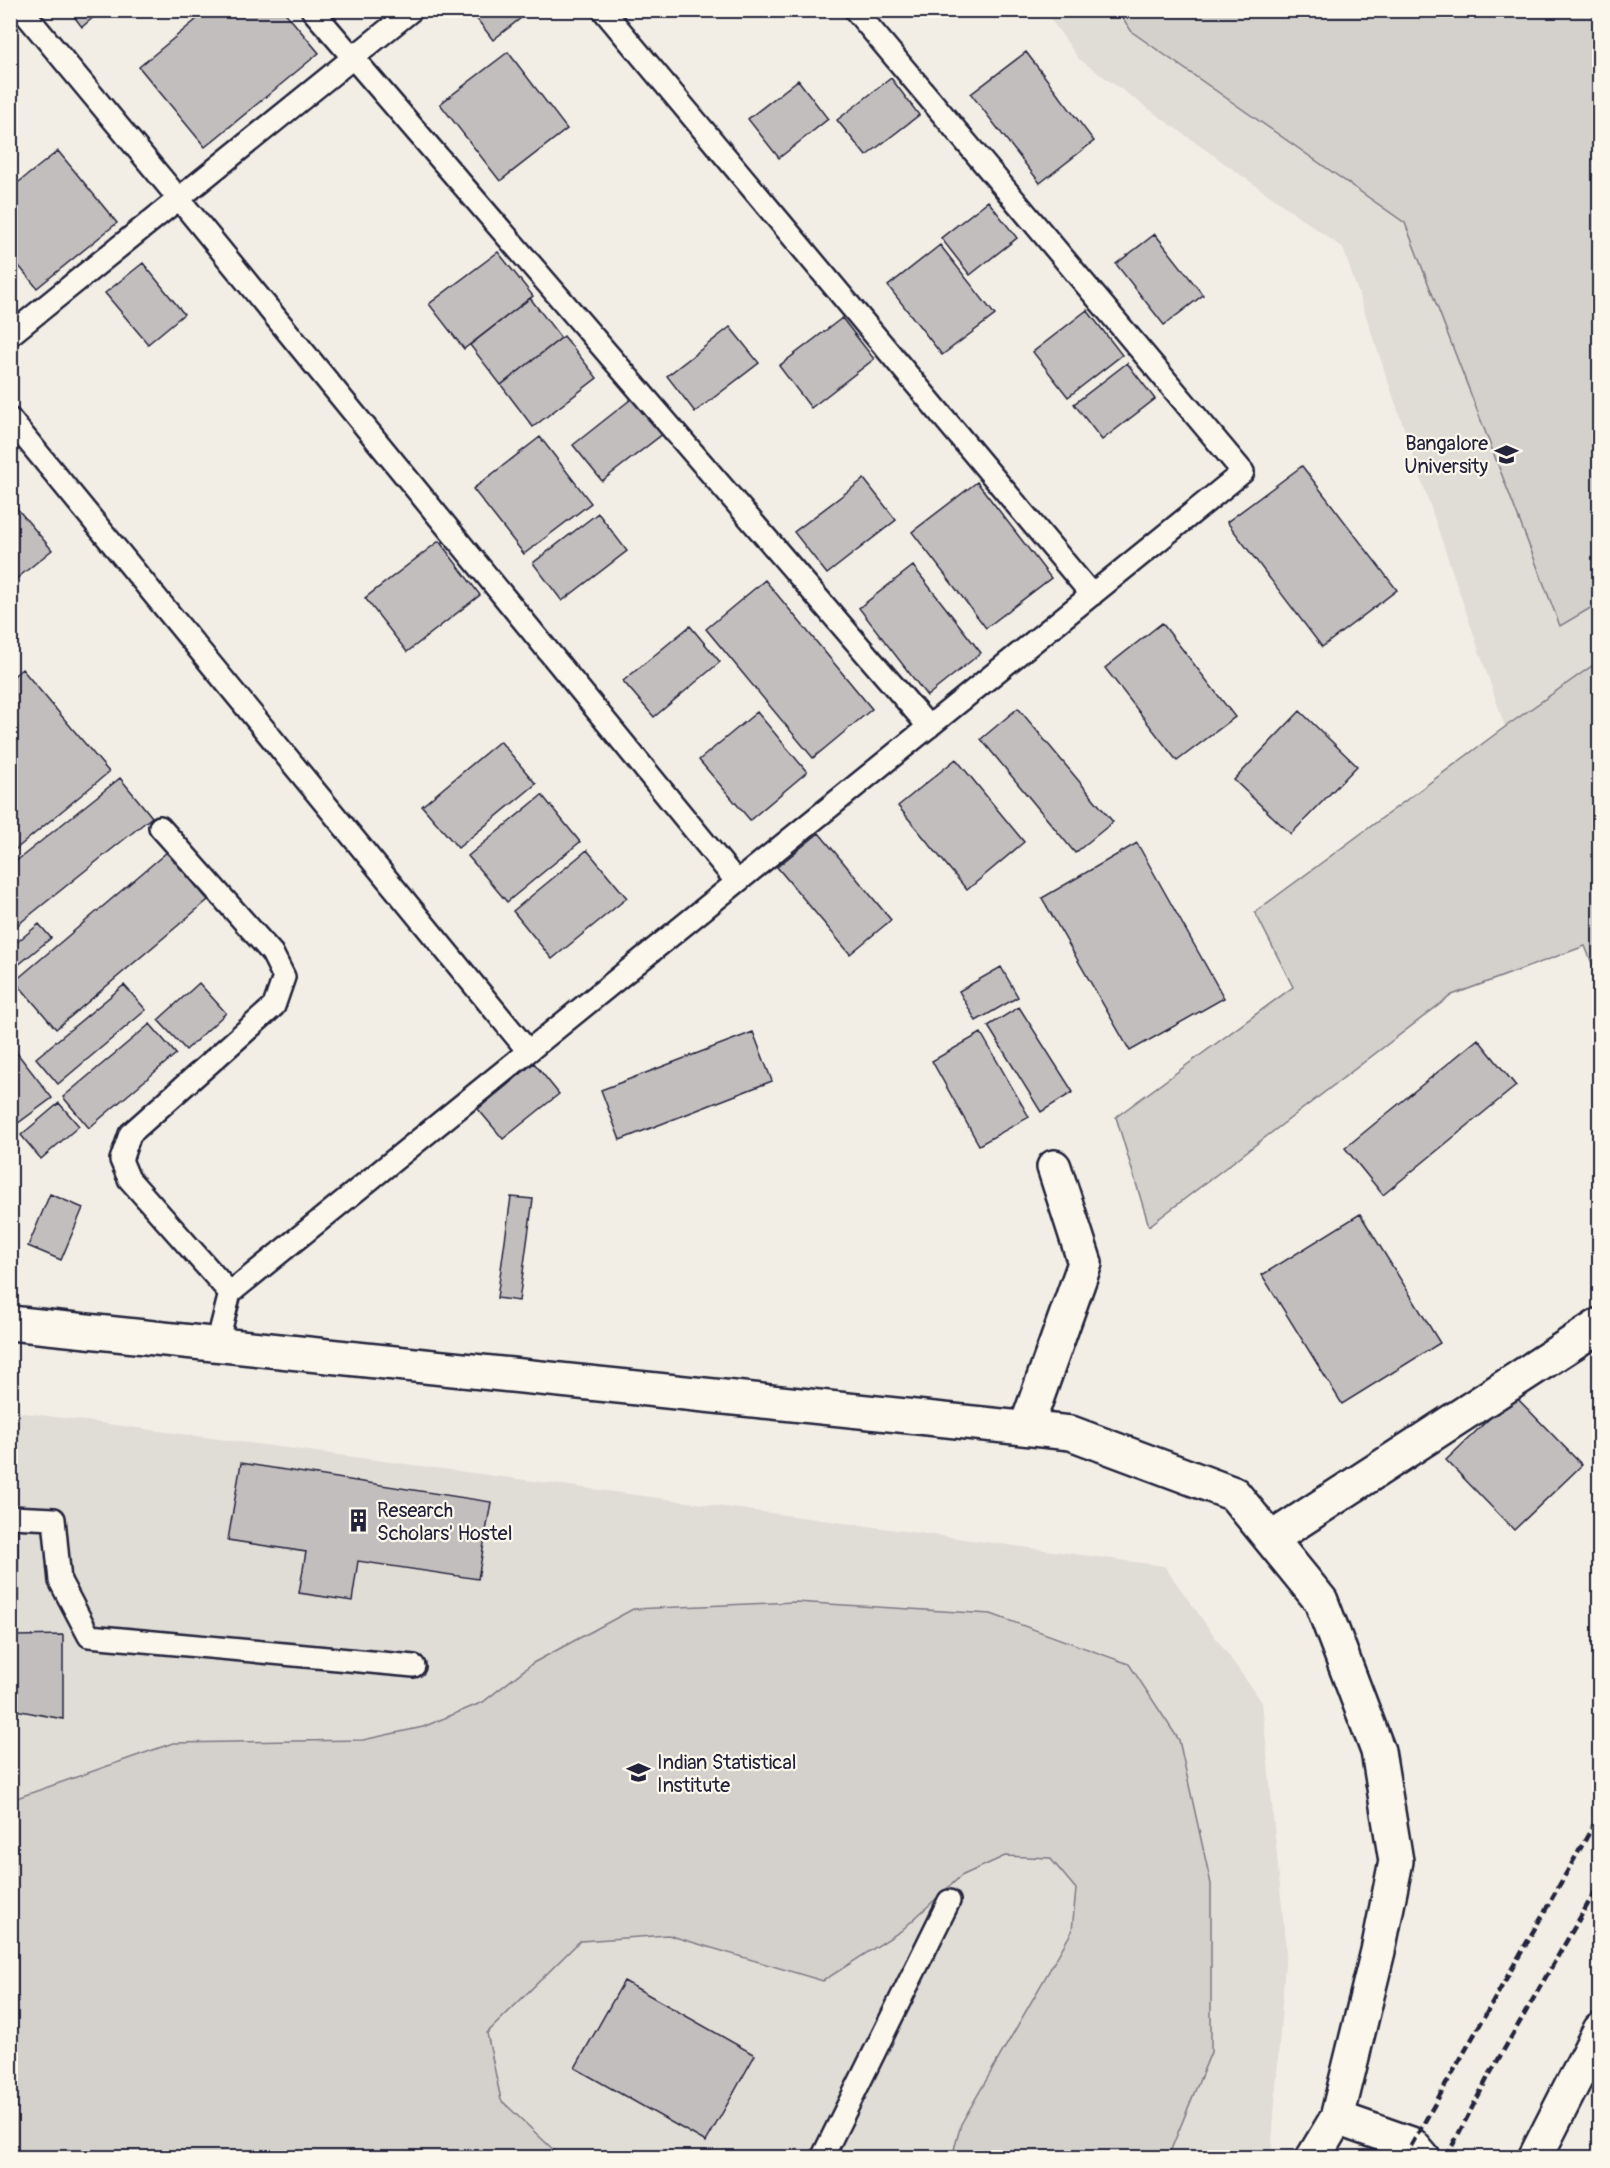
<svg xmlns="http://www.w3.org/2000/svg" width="1610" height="2168" font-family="Pangolin,sans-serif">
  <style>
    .built { fill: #e0dcd6 }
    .green { fill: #d4d1cc; stroke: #7b7a84; stroke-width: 1.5 }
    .building { fill: #c2bebe; stroke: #22223b; stroke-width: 1.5 }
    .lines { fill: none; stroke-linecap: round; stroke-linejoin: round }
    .service-casing { stroke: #22223b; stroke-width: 26 }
    .minor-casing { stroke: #22223b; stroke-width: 38 }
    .tertiary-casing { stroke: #22223b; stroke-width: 38 }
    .trunk-casing { stroke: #22223b; stroke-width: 38 }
    .service { stroke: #fbf7ec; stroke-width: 21 }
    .minor { stroke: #fbf7ec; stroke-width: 33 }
    .tertiary { stroke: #fbf7ec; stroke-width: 33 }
    .trunk { stroke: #fbf7ec; stroke-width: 33 }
    .rail { stroke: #22223b; stroke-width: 4.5; stroke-dasharray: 9 4.5; stroke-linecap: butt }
    .labels { text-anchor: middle; stroke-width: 4.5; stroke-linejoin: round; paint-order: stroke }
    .poi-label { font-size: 20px; fill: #22223b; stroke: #fbf7ec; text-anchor: start }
  </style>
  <rect width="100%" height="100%" fill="#f2eee5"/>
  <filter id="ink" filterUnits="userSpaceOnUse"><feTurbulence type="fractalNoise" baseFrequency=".0167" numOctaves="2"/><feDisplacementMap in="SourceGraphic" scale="12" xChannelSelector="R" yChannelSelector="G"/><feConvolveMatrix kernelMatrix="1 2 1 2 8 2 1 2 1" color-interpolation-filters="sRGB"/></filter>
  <g filter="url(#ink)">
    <path class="built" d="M1045,11H1599V662L1505,727L1343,248L1079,59Z
      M11,1411L1164,1566L1262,1702L1286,1949L1271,2157L11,2158Z"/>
    <path class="green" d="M1118,11H1599V603L1560,626L1405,223L1132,32Z
      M1599,661V981L1585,946L1452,995L1149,1226L1116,1117L1293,987L1255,912L1505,727Z
      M795,1602L991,1614L1129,1664L1179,1740L1211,1884V2052L1168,2157H952L961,2124L1072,1931L1076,1889L1050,1858L1005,1856L961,1876L901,1931L823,1981L668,1935L580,1941L487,2033L501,2100L561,2157H11V1800L173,1743L363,1740L423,1727L483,1702L533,1663L633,1609Z"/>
    <path class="building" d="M69,10H102L82,27Z
      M208,10H283L319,53L205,147L139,67Z
      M470,10H531L493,40Z
      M508,52L567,129L500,181L440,104Z
      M1026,52L1094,141L1040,183L971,94Z
      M891,78L919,115L866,156L837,120Z
      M798,80L828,119L779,158L748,119Z
      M58,151L117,223L37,288L10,255V189Z
      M988,201L1017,238L970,275L941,238Z
      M1155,234L1203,295L1164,325L1116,264Z
      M940,245L995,315L942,355L888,286Z
      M498,252L533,296L464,349L429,304Z
      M143,263L184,314L148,344L105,293Z
      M530,298L561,338L501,385L470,345Z
      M1087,310L1122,355L1068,397L1033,352Z
      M842,318L874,359L811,408L779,366Z
      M730,327L759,363L695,412L667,376Z
      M564,336L597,378L533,427L501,385Z
      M1127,363L1155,399L1102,440L1074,404Z
      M635,396L664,433L602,481L573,445Z
      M540,437L591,503L524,554L473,489Z
      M1302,466L1397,590L1322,647L1227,522Z
      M864,479L896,520L827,574L794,532Z
      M977,482L1051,578L986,628L912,532Z
      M10,500L52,550L10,584Z
      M598,513L627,551L562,601L533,563Z
      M439,541L480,595L407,652L365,598Z
      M913,566L981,653L927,696L859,608Z
      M765,580L872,709L813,758L706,629Z
      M1162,623L1235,717L1177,761L1105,668Z
      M690,626L720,662L654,717L623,681Z
      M22,669L109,772L10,854V679Z
      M1018,708L1113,822L1075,853L981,739Z
      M1300,711L1357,766L1291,834L1234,780Z
      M757,712L807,772L750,820L699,760Z
      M500,741L536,784L458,848L422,806Z
      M956,759L1024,842L967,890L898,806Z
      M120,778L152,817L10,931V866Z
      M542,795L580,842L507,902L468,856Z
      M819,833L891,920L850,954L777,867Z
      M1137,843L1224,998L1130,1051L1042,898Z
      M587,850L627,898L552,959L513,911Z
      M167,852L208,900L56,1029L15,981Z
      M39,924L51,938L12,970L10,948Z
      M1001,967L1018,997L976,1021L959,991Z
      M199,983L226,1013L186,1050L158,1020Z
      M124,985L146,1010L58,1084L36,1058Z
      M1019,1007L1073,1092L1041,1112L988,1026Z
      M150,1024L176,1054L89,1128L63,1097Z
      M753,1032L772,1081L620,1140L601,1090Z
      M981,1033L1029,1117L979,1145L932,1061Z
      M1478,1039L1516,1086L1383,1195L1345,1148Z
      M10,1044L52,1098L10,1129Z
      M534,1063L559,1094L503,1139L478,1109Z
      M59,1103L79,1126L41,1159L21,1135Z
      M50,1194L83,1208L61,1260L28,1246Z
      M511,1197L533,1199L519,1301L497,1298Z
      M1360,1214L1440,1343L1342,1404L1262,1275Z
      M1514,1395L1582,1465L1514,1530L1446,1460Z
      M241,1463L491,1502L478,1579L358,1561L352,1601L299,1593L306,1552L228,1540Z
      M10,1532H18V1636L63,1635V1719L10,1709Z
      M624,1981L755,2055L706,2142L575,2068Z"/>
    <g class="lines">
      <defs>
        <path id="service" d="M22,10L179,199L737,882
          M312,10L929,727
          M603,10L1092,595
          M10,335L412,10
          M10,419L528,1051
          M160,827L272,953L284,977L274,1006L130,1134L121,1160L129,1179L230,1293
          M217,1344L230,1293L1243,472L855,10
          M10,1517L54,1519L60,1581L89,1636L414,1666
          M822,2158L949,1901"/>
        <path id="minor" d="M1026,1428L1085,1263L1054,1167
          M1271,1539L1600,1325"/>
        <path id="tertiary" d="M10,1323L1071,1433L1234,1494L1321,1601L1378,1751L1396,1861L1378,1951L1337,2118L1411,2144L1423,2158
          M1313,2158L1337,2118"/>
        <path id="trunk" d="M1535,2158L1600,2030"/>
      </defs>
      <use href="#service" class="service-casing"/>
      <use href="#minor" class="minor-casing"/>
      <use href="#tertiary" class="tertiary-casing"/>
      <use href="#trunk" class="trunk-casing"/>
      <use href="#service" class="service"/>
      <use href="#minor" class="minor"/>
      <use href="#tertiary" class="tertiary"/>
      <use href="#trunk" class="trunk"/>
      <path class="rail" d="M1404,2158L1600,1814
        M1446,2158L1487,2079L1600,1883"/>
    </g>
  </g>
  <defs>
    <symbol id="university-bare" viewBox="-9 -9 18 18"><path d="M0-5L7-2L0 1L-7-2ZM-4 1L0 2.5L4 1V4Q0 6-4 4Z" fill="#22223b" stroke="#fbf7ec" stroke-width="2.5" paint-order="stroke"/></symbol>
    <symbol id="building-bare" viewBox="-9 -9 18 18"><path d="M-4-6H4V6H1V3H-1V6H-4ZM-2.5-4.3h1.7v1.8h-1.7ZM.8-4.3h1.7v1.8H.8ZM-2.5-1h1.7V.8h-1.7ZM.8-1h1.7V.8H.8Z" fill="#22223b" stroke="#fbf7ec" stroke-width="2.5" paint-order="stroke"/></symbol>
  </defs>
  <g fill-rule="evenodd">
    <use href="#university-bare" x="1490" y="438" width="33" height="33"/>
    <use href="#building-bare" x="342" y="1504" width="33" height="33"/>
    <use href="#university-bare" x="622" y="1756" width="33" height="33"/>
  </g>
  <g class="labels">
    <g class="poi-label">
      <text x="1488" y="450" text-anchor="end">Bangalore<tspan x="1488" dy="23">University</tspan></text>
      <text x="377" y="1517">Research<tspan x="377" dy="23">Scholars' Hostel</tspan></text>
      <text x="657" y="1769">Indian Statistical<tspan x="657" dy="23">Institute</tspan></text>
    </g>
  </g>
  <rect width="1610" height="2168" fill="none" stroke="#fbf7ec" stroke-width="36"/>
  <rect x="18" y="18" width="1574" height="2132" fill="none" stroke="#22223b" stroke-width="2" filter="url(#ink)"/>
</svg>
